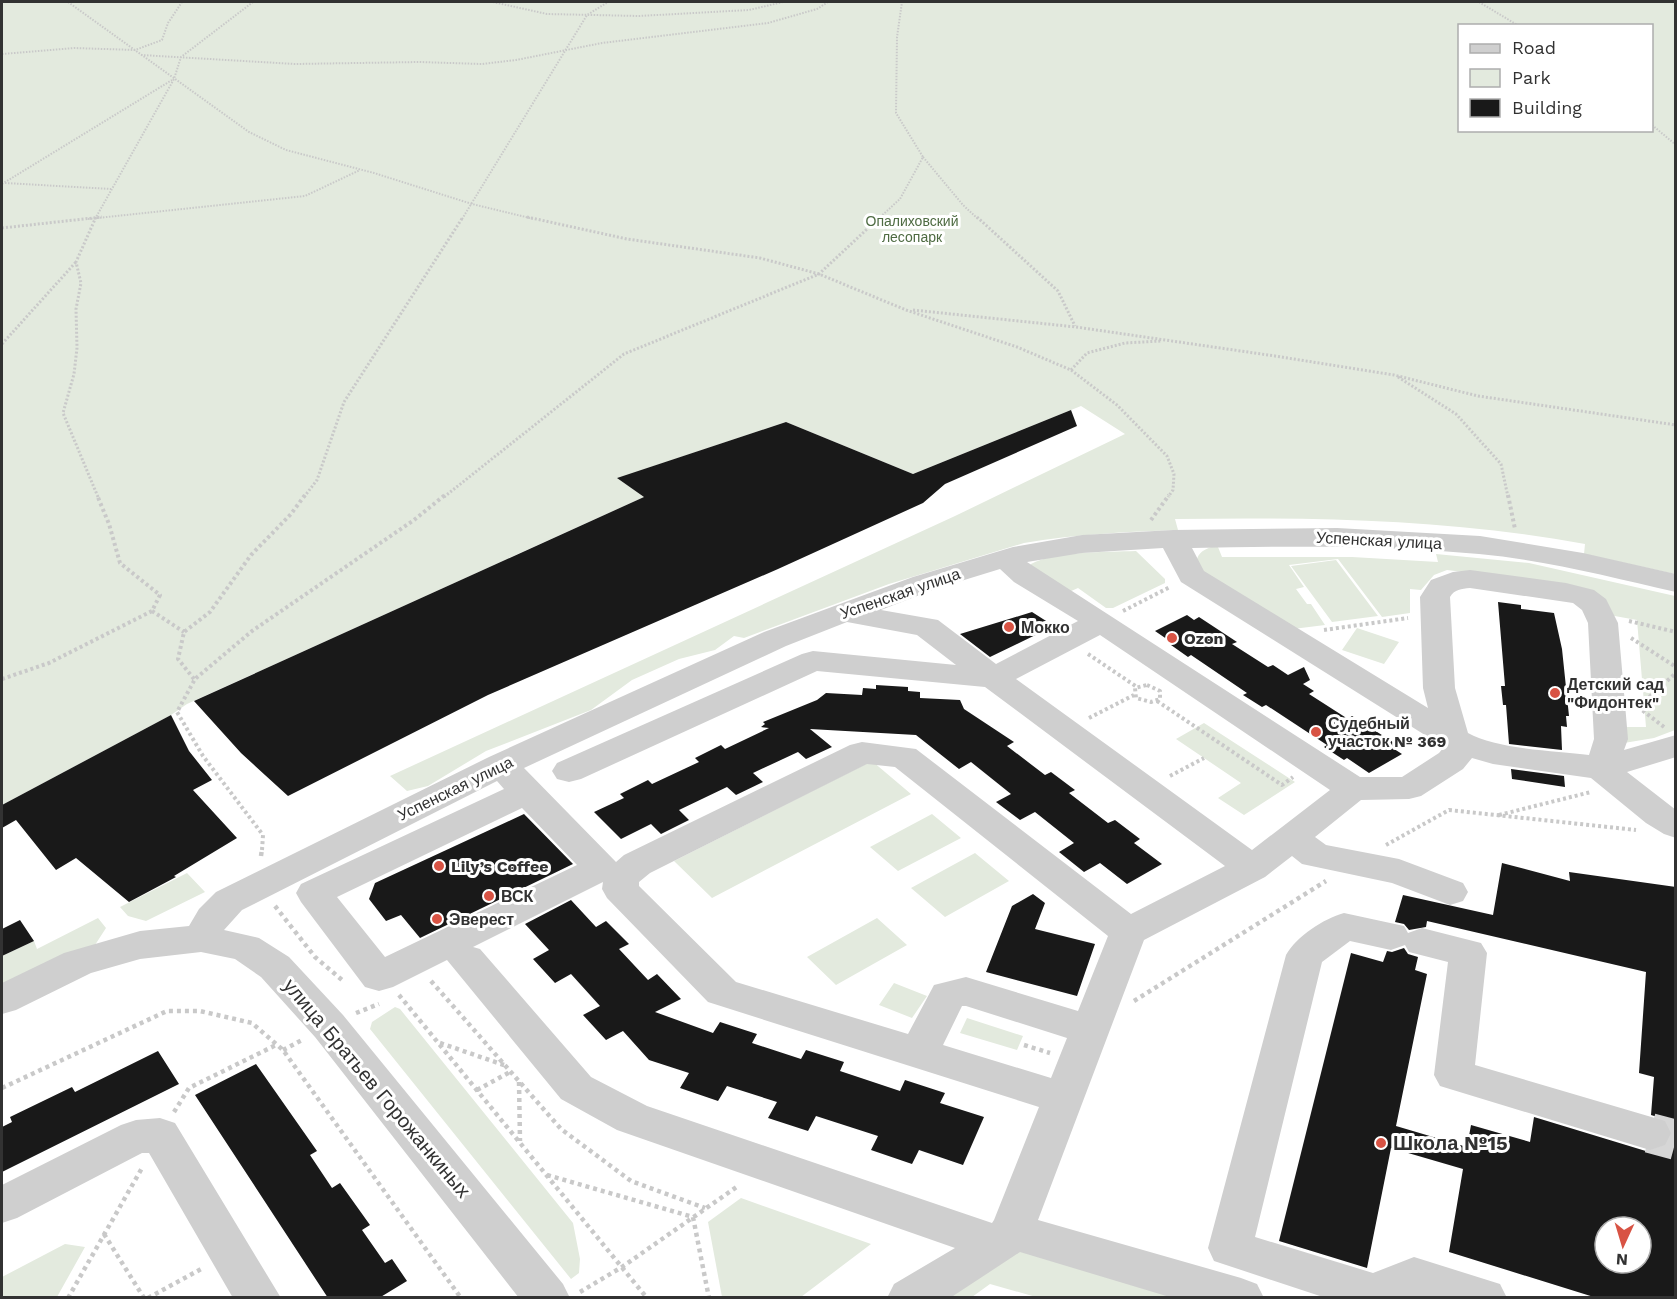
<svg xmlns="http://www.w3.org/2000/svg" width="1677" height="1299" font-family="'Work Sans',sans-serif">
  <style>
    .green { fill: #e3eade; fill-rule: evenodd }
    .building { fill: #191919; fill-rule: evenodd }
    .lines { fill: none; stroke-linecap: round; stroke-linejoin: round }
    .minor-tunnel { stroke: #d6d6d6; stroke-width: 40; stroke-dasharray: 40 20; stroke-linecap: butt }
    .path-far3 { stroke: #c9c9c9; stroke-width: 2; stroke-dasharray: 1.5 1.5; stroke-linecap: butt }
    .path-far2 { stroke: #c9c9c9; stroke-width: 3; stroke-dasharray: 2 2; stroke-linecap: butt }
    .path-far1 { stroke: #c9c9c9; stroke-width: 4; stroke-dasharray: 3 3; stroke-linecap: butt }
    .path { stroke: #c9c9c9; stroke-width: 4.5; stroke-dasharray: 4 4; stroke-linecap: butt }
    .minor { fill: #cfcfcf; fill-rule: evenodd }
    .poi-dot { fill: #d85344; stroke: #fff; stroke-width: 2 }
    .labels { text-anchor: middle; stroke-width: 6; stroke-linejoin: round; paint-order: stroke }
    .far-park-label { font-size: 14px; fill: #4e6b42; stroke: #fff }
    .street-label { font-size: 16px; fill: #323232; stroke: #fff }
    .poi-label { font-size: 16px; font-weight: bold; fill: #323232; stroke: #fff; text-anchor: start }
    .near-street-label { font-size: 20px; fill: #323232; stroke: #fff }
    .near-poi-label { font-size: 20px; font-weight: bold; fill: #323232; stroke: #fff; text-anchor: start }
  </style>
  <rect width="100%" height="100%" fill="#fff"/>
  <path class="green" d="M2,2H1675V574L1584,554L1585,544C1450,519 1313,517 1175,519L1178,530C1126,532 1075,534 1024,543L889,584L744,638L734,636L715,650L679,659L632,680L591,710L486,751L428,786L407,791L390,776L955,516L1125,434L1081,406L913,474L786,422L618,478L644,497L187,704L171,715L2,805ZM1460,26H1652V130H1460Z
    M1211,547H1218L1222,557H1352L1438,562L1436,554L1529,563L1675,596V730L1654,738L1624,743V727H1646L1637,620L1609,615L1568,585L1447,570L1434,575L1421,590L1410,589V613L1382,617L1338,559L1289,565L1304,587L1296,589L1307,604H1311L1325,625L1293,629L1202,573L1196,565C1197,554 1201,551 1211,547Z
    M1136,551L1165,579V583L1113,608H1106L1078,588L1069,592L1030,571L1031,564C1055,551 1107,552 1136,551Z
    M1336,560L1378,616L1332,622L1291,566Z
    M1357,628L1399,642L1384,664L1342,650Z
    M1204,723L1295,782L1244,815L1218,798L1241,783L1176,739Z
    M872,761L911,794L712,898L674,861Z
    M932,814L961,838L898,871L870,847Z
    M975,853L1009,881L945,917L911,888Z
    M187,873L205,892L146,921L128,916L120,907Z
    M98,918L106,928L95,945L2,989V956L34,941L37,949Z
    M877,918L907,945L836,985L807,957Z
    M894,983L927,996L912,1018L879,1005Z
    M395,1007L400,1009L573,1223L580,1259L579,1273L571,1279L370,1029L372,1022Z
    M967,1018L1023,1036L1017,1050L960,1033Z
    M741,1198L871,1244L801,1297H722L708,1222Z
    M65,1244L85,1247L57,1297H2V1277Z
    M1028,1246L1211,1297H1036L990,1284L972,1297L944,1298Z"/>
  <path class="building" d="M1071,410L1077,426L945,484L923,503L778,569L488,695L288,796L241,753L194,701L644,497L617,478L786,422L913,474Z
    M1498,602L1521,605V609L1554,613L1562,649L1569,716H1566L1567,727L1561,726L1562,750L1509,744L1506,705H1503L1501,686H1505Z
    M1032,612L1054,626L990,657L960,634Z
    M1187,615L1194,620L1199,617L1237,642L1232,644L1268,667L1273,665L1288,675L1304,667L1310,680L1303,684L1314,691L1309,694L1348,719L1352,716L1396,744L1391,747L1402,754L1369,773L1347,758L1344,760L1324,747L1327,745L1266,705L1262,707L1243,695L1247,693L1191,655L1188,657L1171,645L1174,644L1155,631Z
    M876,685L908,687V691L920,692V698L960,700L964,709L1014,742L1007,746L1045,775L1051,772L1075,790L1069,793L1108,823L1115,820L1140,839L1134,843L1162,864L1127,884L1100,863L1084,872L1059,852L1074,843L1035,812L1020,820L996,802L1011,794L971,762L959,769L916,735L810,729L832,747L806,759L798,752L753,773L763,782L736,795L727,787L679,810L689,820L661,834L651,824L621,839L594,812L624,798L620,794L648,780L652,784L699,762L695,758L721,745L725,749L769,728L761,727L765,724L763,722L817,700L826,693L862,695L863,688L876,689Z
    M171,715L189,751L212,780L193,790L237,838L174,876L176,877L129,902L76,858L56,870L16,820L2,828V805Z
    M1511,769L1564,776L1565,787L1512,779Z
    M524,814L573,864L420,938L401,915L386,921L369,899L375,883Z
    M1502,863L1570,881L1569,872L1676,887V1298H1597L1449,1252L1463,1169L1391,1148L1367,1268L1279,1241L1351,953L1383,962L1387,951L1392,952L1404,948L1408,954L1418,957L1415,970L1427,974L1396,1126L1467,1147L1471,1125L1530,1142L1534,1117L1649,1152L1667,1146L1673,1134L1667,1120L1651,1115L1654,1077L1639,1073L1646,972L1427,921L1426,927L1409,930L1404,924L1395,922L1403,895L1493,915ZM1605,1227H1641V1263H1605Z
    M1033,894L1045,903L1035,929L1095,944L1077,996L986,972L1012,906Z
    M571,900L596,927L606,921L629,944L619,949L648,980L657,974L681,999L655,1012L713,1033L720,1022L757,1034L752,1043L801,1059L806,1050L844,1062L840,1071L900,1091L905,1080L945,1093L940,1103L984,1117L963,1165L919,1150L912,1164L871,1150L878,1136L816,1116L808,1131L768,1118L777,1102L727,1086L718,1101L680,1088L689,1073L649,1060L623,1031L606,1040L583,1015L600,1006L571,974L555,983L533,959L549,950L525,924Z
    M20,920L34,941L2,956V929Z
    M158,1051L179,1084L2,1172V1127L12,1122L10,1117L72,1087L75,1092Z
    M256,1064L317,1151L310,1155L332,1188L340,1183L370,1225L362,1230L385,1263L392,1259L407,1281L379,1298H328L195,1095Z"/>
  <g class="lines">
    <path class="minor-tunnel" d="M1650,1133L1676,1140"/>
    <path class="path-far3" d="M68,2L249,132L286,150L374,173L472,204L534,219
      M493,2L547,14L639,16L749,10L783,2
      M1479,2L1519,26
      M2,54L74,48L135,50L162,40L168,23L182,2
      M141,55L295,64L419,62L482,64L516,60L602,43L768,23L817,9L828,2
      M1652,125L1676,145
      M923,157L963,205L978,219
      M5,183L111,189
      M2,184L172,80
      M88,219L305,196L360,170
      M95,219L174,79L181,57L253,2
      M462,219L587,15L608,2
      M878,219L900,199L923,157L896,113L897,37L902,2"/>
    <path class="path-far2" d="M96,217L76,262L81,283L76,309L77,348L74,374L63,413L98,497
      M527,217L627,239L760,258L819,274L906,310L1017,347L1071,370L1117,405L1167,456L1174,474L1173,490L1168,497
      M977,217L1058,291L1075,326
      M2,228L102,217
      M913,310L1076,327L1275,356L1394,375L1478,396L1676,425
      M2,344L76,262
      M1071,370L1087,353L1125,343L1161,341
      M1398,377L1456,414L1501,464L1508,497
      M304,497L317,480L344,402L463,217
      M444,497L624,354L819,274L880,217"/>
    <path class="path-far1" d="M1508,495L1515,529
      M1151,520L1169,495
      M152,611L184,632
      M1123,611L1170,587
      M1629,621L1676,632
      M1324,630L1408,618
      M1631,638L1676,667
      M1088,654L1137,687
      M2,679L49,663L152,611L160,595L120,563L109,524L97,495
      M194,679L178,659L184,632L210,612L251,555L291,514L305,495
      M1147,685L1160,691V699L1151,702L1136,698L1135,688Z
      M1157,701L1282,785L1293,777
      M1089,718L1134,695
      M1664,727L1638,707L1676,673
      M1170,776L1204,758
      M1499,815L1591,792
      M1386,845L1449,810L1636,830
      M262,850L263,835L203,756L177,712L195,679L252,631L414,520L445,495"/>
    <path class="path" d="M261,856L262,849
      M275,906L315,957L342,980
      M431,981L561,1129L631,1181L705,1208
      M399,995L647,1298
      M1134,1001L1326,881
      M356,1013L379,1004
      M440,1043L504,1065
      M1024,1045L1050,1053
      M283,1050L304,1039
      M519,1082L520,1141
      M2,1088L167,1011H200L252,1023L283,1050L461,1298
      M477,1090L510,1072
      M174,1112L189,1088L278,1044
      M547,1175L693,1217L709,1298
      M104,1234L144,1298
      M580,1292L622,1267L738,1186
      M68,1298L142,1168
      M148,1298L203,1268"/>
    <path class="minor" d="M1337,528L1480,536L1583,553L1676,574V592C1611,577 1545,560 1479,554C1383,545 1288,546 1192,548L1204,571L1428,708L1423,688L1420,597L1431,580L1453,572L1470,570L1566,583L1594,590L1606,599L1618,623L1628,739L1624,750L1676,735V757L1627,772L1676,810V838L1664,834L1646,823L1591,778L1493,764L1472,758L1463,769L1421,796L1409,799L1361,800L1315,837L1326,845L1399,859L1463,883L1468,892L1463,901L1450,905L1392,883L1302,864L1292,856L1265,877L1144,940L1038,1220L1241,1278L1257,1284L1264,1298H1173L1020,1252L950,1298H887L894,1284L955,1248L617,1130L561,1099L447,960L393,987L379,991L365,987L301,902L296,893L301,884L504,789L497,781L242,910L224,930L259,938L289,957L343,1015L563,1284L570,1298H519L315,1037L261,977L235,959L201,952L140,959L91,973L16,1010L2,1014V983L64,953L140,931L189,926L199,909L216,892L489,757L764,632L913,577L1013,547L1082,535L1173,530ZM1163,548L1181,582L1444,747L1439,753L1402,777H1360L1027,562L1082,553ZM1000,569L1014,582L1078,621L996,664L938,620L881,610L935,589ZM1470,588L1573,603L1582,610L1588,623L1594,739L1589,755C1556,751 1495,749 1468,733L1455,688L1450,597C1455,589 1461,589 1470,588ZM847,622L917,635L956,665L813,651L802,654L557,763L552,771L557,779L569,782L581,779L817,671L985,687L1225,866L1131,914L916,749L862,742L850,745L624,855L616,862L524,768L786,646ZM1100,635L1330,790L1252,850L1016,679ZM867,764L895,767L1108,936L1078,1011L966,977L934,985L908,1034L736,982L639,886V882L650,873ZM522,808L577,865L385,957L337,897ZM603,882L602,889L607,898L708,1002L1039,1107L994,1220L992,1223L647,1106L591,1077L480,949L473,947ZM962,1006H966L1067,1038L1051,1078L943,1045Z
      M1344,913L1404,926L1408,933L1422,928L1481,943L1487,953L1475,1065L1665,1121L1671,1133L1665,1145L1650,1150L1440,1086L1434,1075L1448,962L1409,952L1405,945L1391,950L1350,941L1322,962L1255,1237L1373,1273L1414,1257L1500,1284L1507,1298H1326L1214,1261L1208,1248L1286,955C1297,936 1323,919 1344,913Z
      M160,1118L175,1123L281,1298H233L149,1153H142L17,1218L2,1223V1185L121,1125L136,1120Z"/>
  </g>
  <g class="poi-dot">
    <circle cx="1009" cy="627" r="6"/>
    <circle cx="1172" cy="638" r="6"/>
    <circle cx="1555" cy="693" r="6"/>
    <circle cx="1316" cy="732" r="6"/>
    <circle cx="439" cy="866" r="6"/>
    <circle cx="489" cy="896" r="6"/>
    <circle cx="437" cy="919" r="6"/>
    <circle cx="1381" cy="1143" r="6"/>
  </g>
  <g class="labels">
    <g class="far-park-label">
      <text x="912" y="226">Опалиховский<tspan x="912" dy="16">лесопарк</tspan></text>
    </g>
    <g class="street-label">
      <text transform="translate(1379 540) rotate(3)" y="6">Успенская улица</text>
      <text transform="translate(900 593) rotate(-19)" y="6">Успенская улица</text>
      <text transform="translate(455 788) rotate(-26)" y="6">Успенская улица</text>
    </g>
    <g class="poi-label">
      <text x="1021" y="633">Мокко</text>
      <text x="1184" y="644">Ozon</text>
      <text x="1567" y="690">Детский сад<tspan x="1567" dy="18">"Фидонтек"</tspan></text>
      <text x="1328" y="729">Судебный<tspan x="1328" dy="18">участок № 369</tspan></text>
      <text x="451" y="872">Lily’s Coffee</text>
      <text x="501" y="902">ВСК</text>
      <text x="449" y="925">Эверест</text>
    </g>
    <g class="near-street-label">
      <text transform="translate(377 1088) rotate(50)" y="7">улица Братьев Горожанкиных</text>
    </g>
    <g class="near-poi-label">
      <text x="1393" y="1150">Школа №15</text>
    </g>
  </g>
  <rect width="1677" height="1299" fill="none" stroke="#323232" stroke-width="6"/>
  <rect x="1458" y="24" width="195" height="108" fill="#ffffff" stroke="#adadad" stroke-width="1.5"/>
  <rect x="1470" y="44" width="30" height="9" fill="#cfcfcf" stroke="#adadad" stroke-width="1.5"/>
  <text x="1512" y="54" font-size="18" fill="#323232">Road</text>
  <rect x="1470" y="69" width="30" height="18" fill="#e3eade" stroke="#adadad" stroke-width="1.5"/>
  <text x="1512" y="84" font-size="18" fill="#323232">Park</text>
  <rect x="1470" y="99" width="30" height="18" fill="#191919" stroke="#adadad" stroke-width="1.5"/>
  <text x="1512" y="114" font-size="18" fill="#323232">Building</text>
  <g transform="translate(1623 1245) rotate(184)"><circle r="28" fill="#ffffff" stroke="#adadad" stroke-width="1.5"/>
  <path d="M0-4.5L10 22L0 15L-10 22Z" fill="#d85344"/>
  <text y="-9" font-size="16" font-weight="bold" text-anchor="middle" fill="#323232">N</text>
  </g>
</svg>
